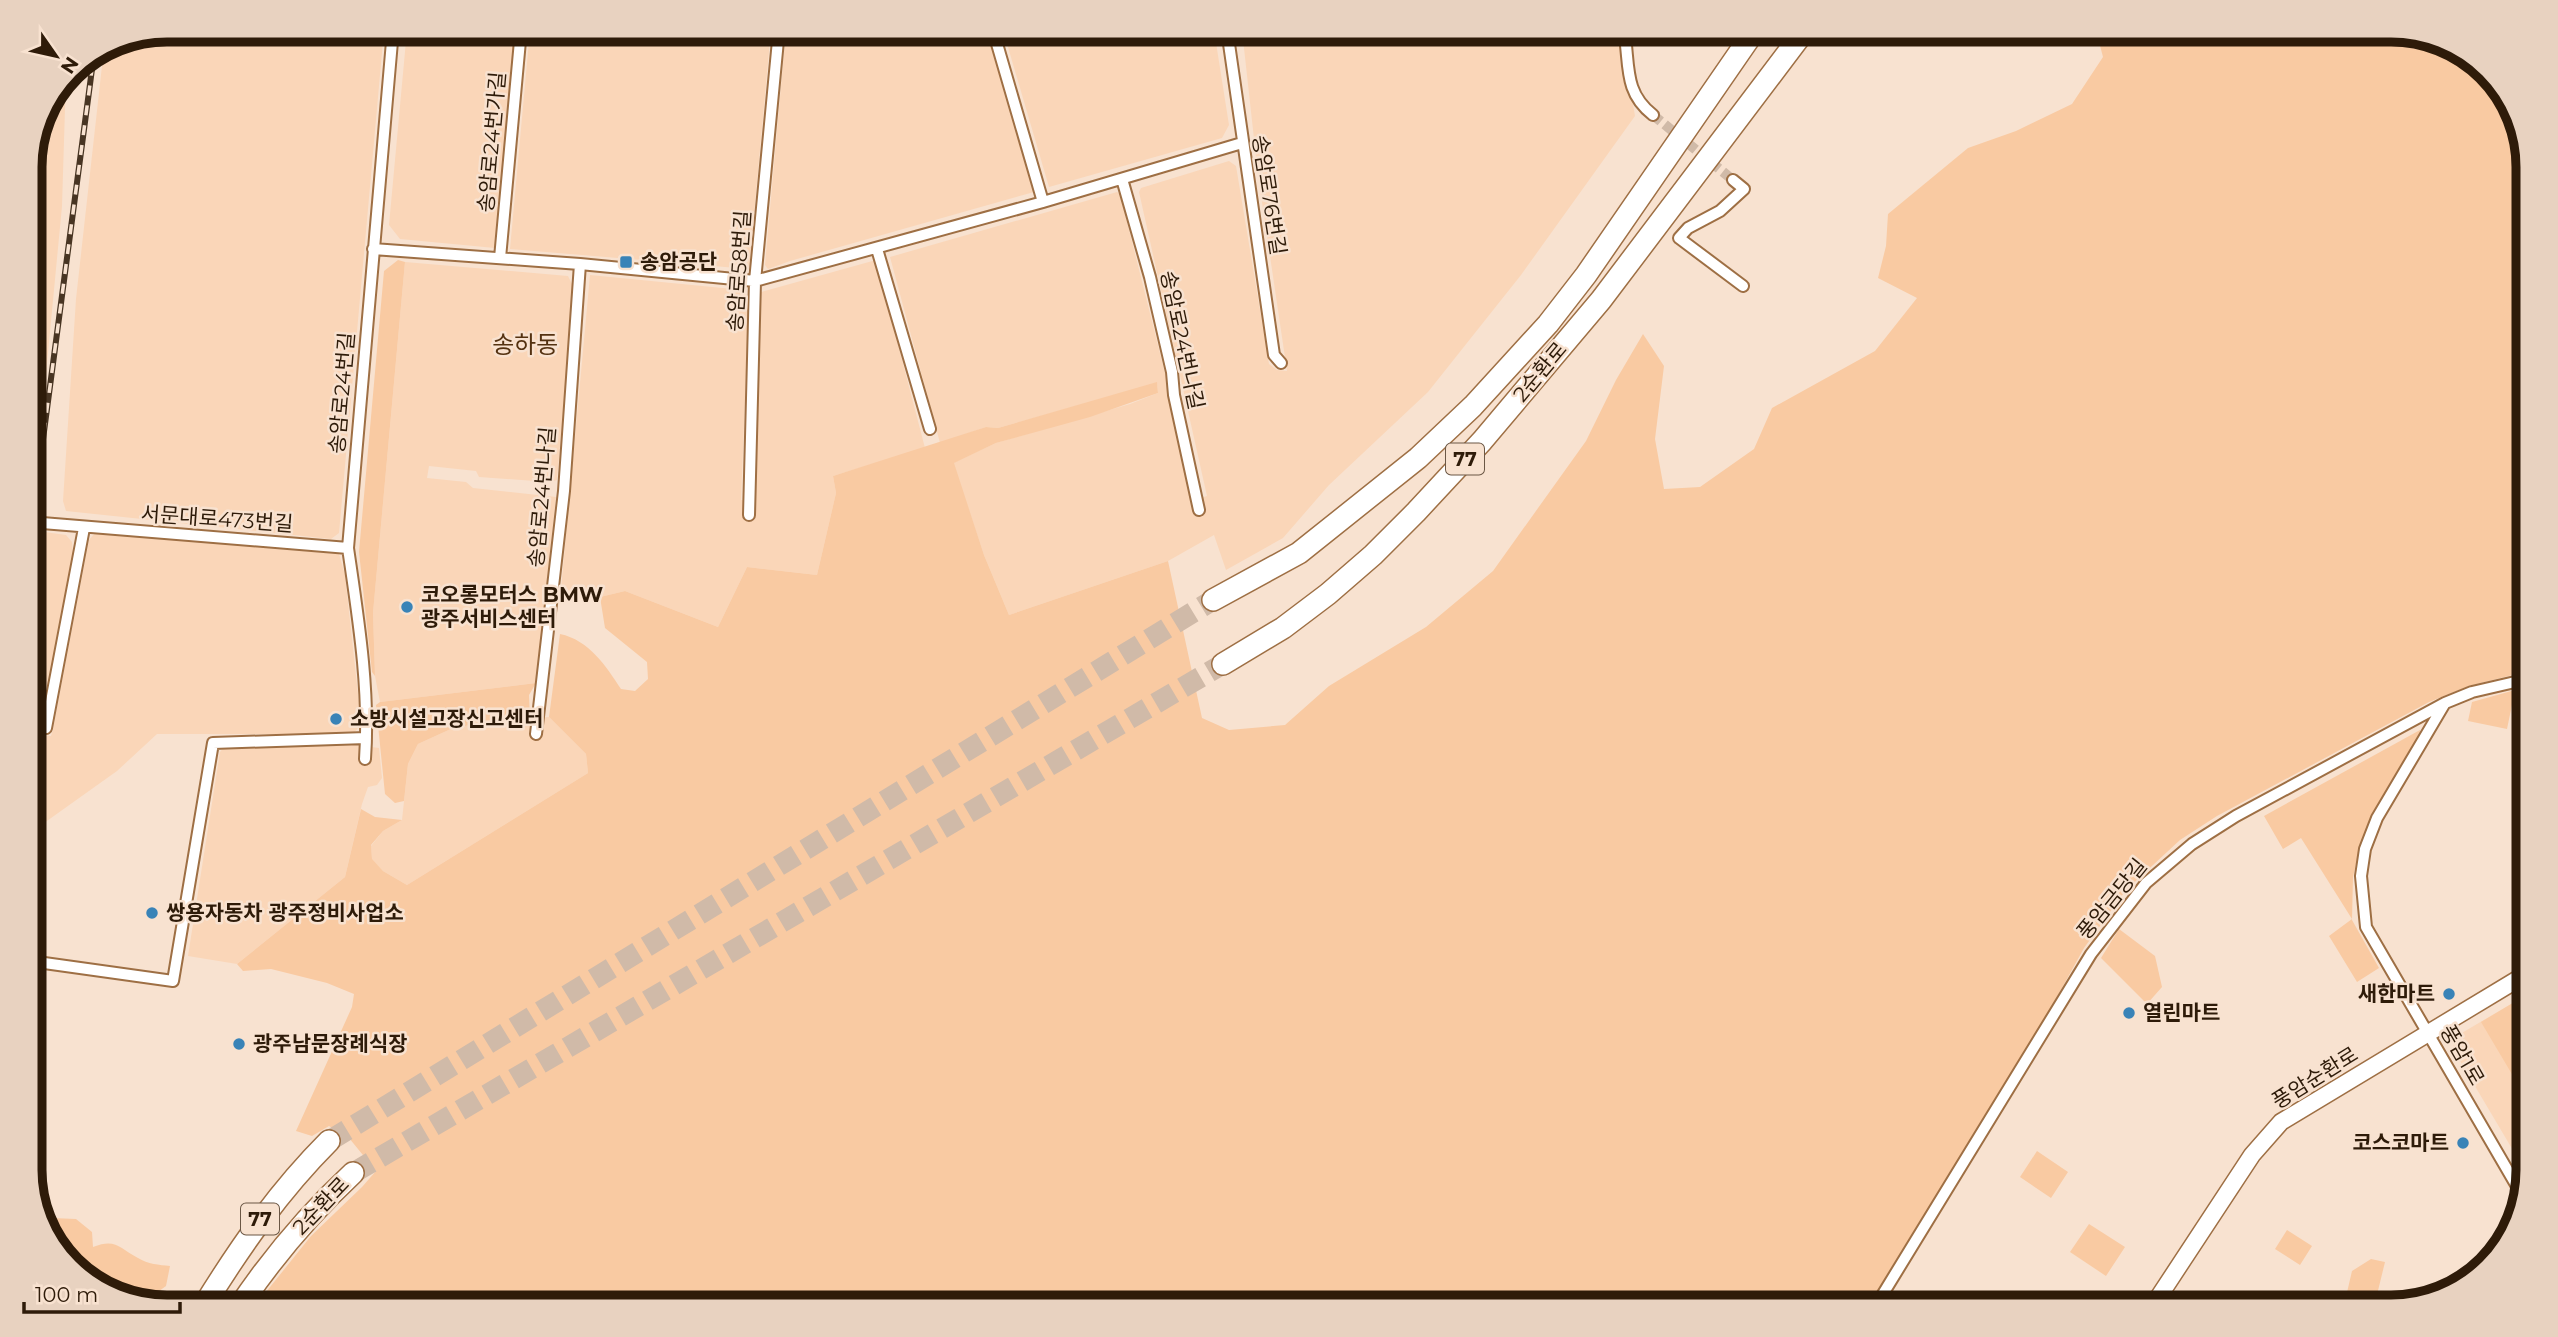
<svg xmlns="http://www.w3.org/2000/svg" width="2558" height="1337" font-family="Montserrat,'Noto Sans KR',sans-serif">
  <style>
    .built { fill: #fad6b8 }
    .green { fill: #f9caa2 }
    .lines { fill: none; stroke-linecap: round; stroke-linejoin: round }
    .street-tunnel { stroke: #d0baa8; stroke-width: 10; stroke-dasharray: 10 5; stroke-linecap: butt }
    .highway-tunnel { stroke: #d0baa8; stroke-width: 21; stroke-dasharray: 21 10; stroke-linecap: butt }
    .street-casing { stroke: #9e6f44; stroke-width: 14 }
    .secondary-casing { stroke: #9e6f44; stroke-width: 19 }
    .highway-casing { stroke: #9e6f44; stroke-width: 24 }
    .street { stroke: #fff; stroke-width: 10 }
    .secondary { stroke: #fff; stroke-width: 16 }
    .highway { stroke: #fff; stroke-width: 21 }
    .rail-casing { stroke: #483523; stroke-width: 6 }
    .rail { stroke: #f8e2d0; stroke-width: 3.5; stroke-dasharray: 10; stroke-linecap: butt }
    .poi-dot { fill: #3983b7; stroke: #f8e2d0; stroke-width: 2.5 }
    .labels { text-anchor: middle; stroke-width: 5; stroke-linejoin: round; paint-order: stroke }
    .shield { fill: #f8e2d0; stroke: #6b5745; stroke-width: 2 }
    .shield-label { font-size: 19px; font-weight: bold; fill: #2e1b09 }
    .street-label { font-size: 21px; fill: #2e1b09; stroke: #f8e2d0 }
    .poi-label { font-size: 21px; font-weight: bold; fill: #2e1b09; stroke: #f8e2d0; text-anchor: start }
    .quarter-label { font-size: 24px; fill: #543211; stroke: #f8e2d0 }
    .rim { fill: none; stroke: #2e1b09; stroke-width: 9 }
  </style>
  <rect width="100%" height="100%" fill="#f8e2d0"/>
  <path class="built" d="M167,30H384L339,533L331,539L66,511L63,501L76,299L104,48L115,40Z
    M407,30H517L495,248L400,239L389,225Z
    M530,30H771L749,269L510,249Z
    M786,30H987L1034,192L790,261L768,269L765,265Z
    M1003,30H1214L1229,125L1222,138L1049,187Z
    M1242,30H1620L1635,116L1521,275L1428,392L1329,485L1283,538L1226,570L1214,535L1168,561L1009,615L984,555L953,463L996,443L1130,404L1158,393L1157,383L998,428L986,427L940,443L890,257L1117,192L1120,194L1169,389L1195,500L1207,496L1139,192L1141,188L1229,161L1236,166L1269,364L1277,370L1287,371L1258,175Z
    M66,76L62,206L36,479L30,508V159L40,114Z
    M876,260L925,448L833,476L836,493L817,575L747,567L718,627L625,591L600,597L560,600L590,275L743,290L749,298L741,500H753L761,292Z
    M405,262L568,276L574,288L557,480L549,482L479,477L476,471L429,466L427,478L466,482L473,488L556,497L536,683L380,702L375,676L373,613Z
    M30,530L66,535L72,542L73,556L41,726L30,736Z
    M95,533L339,554L345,575L359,703L358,728L353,734H157L117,771L30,833V747L42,735L51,736L53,729L89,540Z
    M549,717L586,754L588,773L407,885L383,871L372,860L371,846L383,831L402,820L408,764L418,744L453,728L494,721Z
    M226,745H356L379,748L382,778L377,785L368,787L362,804L345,877L237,964L188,956L220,752Z
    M30,837L34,841L31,890L46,927V957L30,955Z
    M2528,994V1170L2527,1174L2453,1049L2455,1037Z"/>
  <path class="green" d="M2096,30H2391L2452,44L2505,91L2528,159V671L2469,686L2429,702L2217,816L2180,840L2126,890L2084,948L2052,1006L1869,1307H254L311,1236L362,1187L376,1171L349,1138L329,1126L312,1136L296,1131L352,1007L354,994L327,983L271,969L243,971L237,964L345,877L361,809L375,817L402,820L383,831L371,845L372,859L383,871L407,885L588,773L586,754L549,717L560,634C589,640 606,666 621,689L635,691L648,679L647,662L605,628L600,597L625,591L718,627L747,567L817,575L836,493L833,476L986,427L998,428L1157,382L1158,393L1090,417L996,443L954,463L984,555L1009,615L1168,561L1202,718L1229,730L1285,725L1329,686L1426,627L1493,571L1586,441L1616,380L1643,334L1664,366L1655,439L1664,489L1700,487L1754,449L1772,408L1875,351L1917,298L1878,278L1886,246L1888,214L1968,148L2016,131L2072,104L2103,57Z
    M398,260L405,262L373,613L375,676L372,672L359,552L384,271Z
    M536,683L529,695L530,719L494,721L453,728L418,744L408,764L404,801L395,803L385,794L376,705L380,702Z
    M2515,690L2507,729L2468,721L2472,702Z
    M2420,730V737L2372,816L2360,846L2353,877L2352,920L2379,968L2357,982L2329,936L2352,919L2301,838L2283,849L2264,816Z
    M2119,929L2155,956L2162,987L2147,1004L2101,958Z
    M2528,994V1073L2516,1081L2481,1022Z
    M2037,1151L2068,1172L2051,1198L2020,1177Z
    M43,1213L52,1218L76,1219L92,1232L93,1247C116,1238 119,1248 138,1258C148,1264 159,1265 170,1266L166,1286L144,1302L106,1293L70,1261L71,1255C51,1252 46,1232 43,1213Z
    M2089,1224L2125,1247L2106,1276L2070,1252Z
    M2287,1230L2312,1246L2300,1265L2275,1249Z
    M2371,1259L2385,1262L2374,1307L2345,1301L2352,1271Z"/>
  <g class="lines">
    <path class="street-tunnel" d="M1653,115L1733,180"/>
    <path class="highway-tunnel" d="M329,1141L1213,600
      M353,1173L1223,664"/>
    <defs>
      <path id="street" d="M993,30L1043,202
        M1227,30L1274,355L1281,363
        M1624,30C1630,64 1623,92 1653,115
        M1122,179L1150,277L1172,372L1174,395L1199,510
        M1733,180L1744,189L1720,211L1688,228L1679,238L1743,286
        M373,249L580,264L755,281L1043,202L1242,143
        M877,249L930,429
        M500,258L521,30
        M749,515L755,281L779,30
        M30,522L348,548
        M2445,703L2377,818L2365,849L2361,876L2366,927L2522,1195
        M46,728L84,528
        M536,734L564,491L580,264
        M365,759C370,689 358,617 348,548L393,30
        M30,961L173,981L213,743L366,738
        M1875,1307L2091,954L2146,883L2192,844L2236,816L2445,703L2472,692L2528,679"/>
      <path id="secondary" d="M2152,1307L2252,1155L2281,1122L2528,973"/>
      <path id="highway" d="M1213,600L1299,553L1418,458L1473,406L1548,324L1586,275L1755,30
        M1223,664L1283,628L1328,594L1373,555L1416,512L1482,441L1601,300L1805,30
        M203,1307C240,1247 279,1191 329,1141
        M239,1307C272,1258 310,1213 353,1173"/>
    </defs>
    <use href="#street" class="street-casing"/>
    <use href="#secondary" class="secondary-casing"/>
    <use href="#highway" class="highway-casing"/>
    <use href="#street" class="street"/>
    <use href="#secondary" class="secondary"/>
    <use href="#highway" class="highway"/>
    <defs>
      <path id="rail" d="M36,492L94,54"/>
    </defs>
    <use href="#rail" class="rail-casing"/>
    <use href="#rail" class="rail"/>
  </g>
  <g class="poi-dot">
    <rect x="619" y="255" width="14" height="14" rx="3.5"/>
    <circle cx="407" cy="607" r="7"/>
    <circle cx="336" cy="719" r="7"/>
    <circle cx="152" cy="913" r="7"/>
    <circle cx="2449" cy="994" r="7"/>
    <circle cx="2129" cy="1013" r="7"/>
    <circle cx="239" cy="1044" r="7"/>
    <circle cx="2463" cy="1143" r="7"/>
  </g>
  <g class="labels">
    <g class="shield">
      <rect x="1446" y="443.5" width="38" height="31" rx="5"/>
      <rect x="241" y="1203.5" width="38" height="31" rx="5"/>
    </g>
    <g class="shield-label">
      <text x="1465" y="466">77</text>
      <text x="260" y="1226">77</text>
    </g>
    <g class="street-label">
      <text transform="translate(492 142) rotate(-85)" y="7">송암로24번가길</text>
      <text transform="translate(1269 195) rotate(81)" y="7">송암로76번길</text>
      <text transform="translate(739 271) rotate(-86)" y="7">송암로58번길</text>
      <text transform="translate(1182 340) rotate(78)" y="7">송암로24번나길</text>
      <text transform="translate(1540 372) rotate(-50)" y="7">2순환로</text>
      <text transform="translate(342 393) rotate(-85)" y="7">송암로24번길</text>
      <text transform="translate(542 497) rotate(-85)" y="7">송암로24번나길</text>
      <text transform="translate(217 519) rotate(4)" y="7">서문대로473번길</text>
      <text transform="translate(2112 899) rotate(-51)" y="7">풍암금당길</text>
      <text transform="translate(2462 1055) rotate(60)" y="7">풍암1로</text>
      <text transform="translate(2315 1078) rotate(-32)" y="7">풍암순환로</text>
      <text transform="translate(321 1206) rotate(-46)" y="7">2순환로</text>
    </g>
    <g class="poi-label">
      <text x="640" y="269">송암공단</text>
      <text x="421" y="602">코오롱모터스 BMW<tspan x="421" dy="24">광주서비스센터</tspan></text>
      <text x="350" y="726">소방시설고장신고센터</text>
      <text x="166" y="920">쌍용자동차 광주정비사업소</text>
      <text x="2435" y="1001" text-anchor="end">새한마트</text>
      <text x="2143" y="1020">열린마트</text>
      <text x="253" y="1051">광주남문장례식장</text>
      <text x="2449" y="1150" text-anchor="end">코스코마트</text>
    </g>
    <g class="quarter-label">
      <text x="525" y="353">송하동</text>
    </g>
  </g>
  <path d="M0 0H2558V1337H0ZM167 42H2391A125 125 0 0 1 2516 167V1170A125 125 0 0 1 2391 1295H167A125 125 0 0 1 42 1170V167A125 125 0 0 1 167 42Z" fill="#e8d2c0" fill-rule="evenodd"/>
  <path class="rim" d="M167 42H2391A125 125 0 0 1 2516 167V1170A125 125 0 0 1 2391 1295H167A125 125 0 0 1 42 1170V167A125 125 0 0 1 167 42Z"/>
  <g transform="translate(56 56) rotate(124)" stroke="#f8e2d0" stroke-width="5" paint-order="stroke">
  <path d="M0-5L12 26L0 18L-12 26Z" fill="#2e1b09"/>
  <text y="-10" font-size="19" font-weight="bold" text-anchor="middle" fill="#2e1b09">N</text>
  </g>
  <path d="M24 1302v10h156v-10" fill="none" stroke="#2e1b09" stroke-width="3.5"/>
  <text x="35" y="1302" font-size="21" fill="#2e1b09" stroke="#f8e2d0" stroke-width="5" paint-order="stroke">100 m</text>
</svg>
